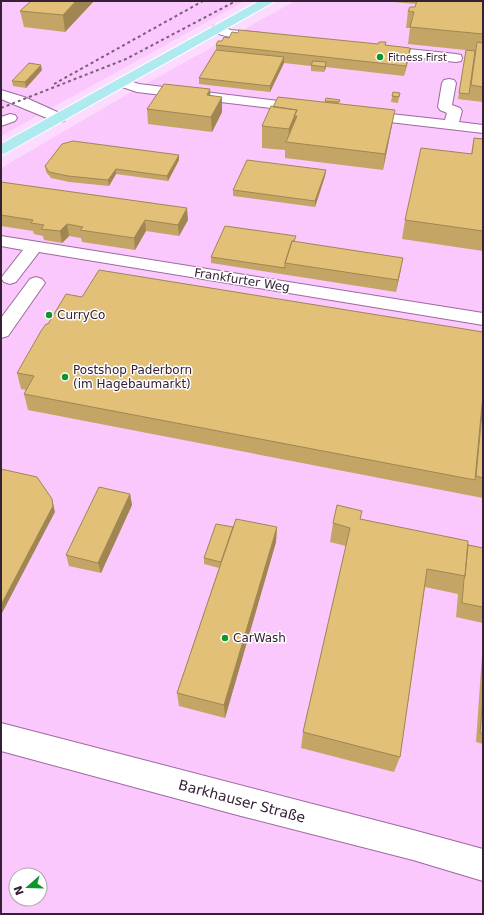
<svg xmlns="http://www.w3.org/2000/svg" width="484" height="915" font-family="'DejaVu Sans',sans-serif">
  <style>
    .built { fill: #fac8fc; fill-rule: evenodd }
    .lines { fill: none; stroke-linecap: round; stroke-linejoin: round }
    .minor-casing { stroke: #9d699f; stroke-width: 2 }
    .major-casing { stroke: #fff; stroke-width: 2 }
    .minor { fill: #fff; fill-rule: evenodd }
    .major { fill: #b0eaf1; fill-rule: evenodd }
    .rail { stroke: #785e79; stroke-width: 2; stroke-dasharray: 3 3; stroke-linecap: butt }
    .wall { fill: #c3a566 }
    .shaded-wall { fill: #9f8653 }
    .building { fill: #e3c077; stroke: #9f8653 }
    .poi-dot { fill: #0d962b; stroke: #fff; stroke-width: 1.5 }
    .labels { text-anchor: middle; stroke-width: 3; stroke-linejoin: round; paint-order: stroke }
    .far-poi-label { font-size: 10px; fill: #352036; stroke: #fff; text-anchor: start }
    .street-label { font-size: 12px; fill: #352036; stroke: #fff }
    .poi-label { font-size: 12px; fill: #352036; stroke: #fff; text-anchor: start }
    .near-street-label { font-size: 14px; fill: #352036; stroke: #fff }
  </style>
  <rect width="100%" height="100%" fill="#fddbfe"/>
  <path class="built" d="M1,1H245L1,136Z
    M295,1H483V914H1V168L133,91ZM16,875H40V899H16Z"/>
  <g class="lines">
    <defs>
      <path id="minor" d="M217,25L231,30L261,33L265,34L267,37L265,40L261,41C249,39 218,38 211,29L213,26Z
        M380,46L456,54L461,55L462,58L461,61L456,62L375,53L374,50L375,47Z
        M124,79L139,84L304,104L309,105L311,108L309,111L304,112L137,92L119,86L117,83L119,80Z
        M449,79L454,80L456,83L452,105L460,108L462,111L459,122L483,125V133L364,119L359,118L357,115L359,112L364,111L445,120L447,113L440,110L438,107L442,83L444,80Z
        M1,90L24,97L64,115L66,118L64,121L59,122L54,121L1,99Z
        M10,114L15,115L17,118L15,121L1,126V117Z
        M1,236L483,313V325L39,252L16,282L10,284L4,282L1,278L23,250L1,246Z
        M36,277L42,279L45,283L8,336L1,338V318L30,279Z
        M1,723L413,830L483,849V881L413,860L241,816L1,751Z"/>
      <path id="major" d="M259,1H274L272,3L6,153L1,155V144Z"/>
    </defs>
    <use href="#minor" class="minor-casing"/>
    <use href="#major" class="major-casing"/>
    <use href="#minor" class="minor"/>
    <use href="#major" class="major"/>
    <path class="rail" d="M54,84L203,1
      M1,108L126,59L236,1"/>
  </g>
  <path class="wall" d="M94,1L65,32L24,27L20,11Z
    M382,1H483V102L458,99L466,50L475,51L408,44L410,28H406L408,11L415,7L416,4Z
    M222,41L378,44L386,42V45L411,49L404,76L326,67L324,72L311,71V66L284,63L270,92L199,84V78L216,50V45Z
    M42,70L26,88L13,86L12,81Z
    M210,89V96L222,112L212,132L148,124L147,109Z
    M393,92L400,93L398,103L391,102Z
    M340,100L339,104L392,125L383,170L285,158V150L262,148V126L273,107L325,102V101Z
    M474,138L483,139V251L402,239L405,220L471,154Z
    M179,155V160L168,181L116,174L109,186L69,182L51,178L46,172L45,166Z
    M326,170L325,176L315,207L233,196V190Z
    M1,182L188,220L179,236L146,231L135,250L82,242L81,238L69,236L62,243L44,240L43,236L34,234L33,231L1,226Z
    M296,242L401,269L396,292L211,263V257Z
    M82,297L483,332V498L28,410L24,394L26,390L21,389L17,373L48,324Z
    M130,494L132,505L101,573L69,566L66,555Z
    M361,519L483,548V623L456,617L458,594L425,587L400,757L394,772L301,748L303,732L346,546L330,542L333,523Z
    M233,527H277L276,542L225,718L179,706L177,693L219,568L204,564V558Z
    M483,641V744L476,742Z"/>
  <path class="shaded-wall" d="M76,1H94L65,32L63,15Z
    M410,48V54L404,76L406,66Z
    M284,57V63L270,92V86Z
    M326,62V68L324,72Z
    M41,65L42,70L26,88L25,82Z
    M210,89L211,104L207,95Z
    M222,97V112L212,132L211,117Z
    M297,110L296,131L288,143L289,129Z
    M395,110L383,170L385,154Z
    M179,155V160L168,181L167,176Z
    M116,169V174L109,186L108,180Z
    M326,170L325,176L315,207V201Z
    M187,208L188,220L179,236L178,225Z
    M145,220L146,231L135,250L134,238Z
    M67,224L69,236L62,243L60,231Z
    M403,258L401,269L396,292L398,280Z
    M130,494L132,505L101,573L98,563Z
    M52,499L55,512L1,615V605Z
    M277,527L276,542L225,718L224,705Z"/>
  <path class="building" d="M31,1H76L63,15L20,11Z
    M417,1H483V34L410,27L414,12L408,11L410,7H415Z
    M239,30L378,44L379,42H386L385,45L410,48L406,66L216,45L218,41H222L224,37L229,38L232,32L238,33Z
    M477,42L483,43V87L471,85Z
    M216,50L284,57L270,86L199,78Z
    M466,50L475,51L469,94L459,93Z
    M313,61L326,62L325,67L311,65Z
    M29,63L41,65L25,82L12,81Z
    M164,84L210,89L207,95L222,97L211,117L147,109Z
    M393,92L400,93L399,97L392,96Z
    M278,97L395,110L385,154L286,142L297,116H294L297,110L273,107Z
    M326,98L340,100L339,102L325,101Z
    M271,106L297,110L289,129L262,126Z
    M474,138L483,139V231L405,220L421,148L472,154Z
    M73,141L179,155L167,176L116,169L108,180L68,176L49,172L45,166L62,144Z
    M247,160L326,170L315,201L233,190Z
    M1,182L187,208L178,225L145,220L134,238L80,230L83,227L67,224L60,231L41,229L44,225L31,223L33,220L1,215Z
    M225,226L296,236L294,241H292L285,263V268L211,257Z
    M292,241L403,258L398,280L285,263Z
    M99,270L483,332V394L475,480L24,394L34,376L17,373L41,331L46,324H48L66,294L82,297Z
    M483,402V478L476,476Z
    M1,469L37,477L52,499L53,506L1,605Z
    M99,487L130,494L98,563L66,555Z
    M337,505L362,511L360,519L468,541L465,576L427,569L400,757L303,732L350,528L333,523Z
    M236,519L277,527L224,705L177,693Z
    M216,524L233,527L221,562L204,558Z
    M468,545L483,548V607L462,603L464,579L465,576Z
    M483,696V733H480Z"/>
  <g class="poi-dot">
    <circle cx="380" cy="57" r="4"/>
    <circle cx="49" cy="315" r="4"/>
    <circle cx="65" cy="377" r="4"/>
    <circle cx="225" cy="638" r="4"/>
  </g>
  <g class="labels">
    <g class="far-poi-label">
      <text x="388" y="61">Fitness First</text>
    </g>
    <g class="street-label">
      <text transform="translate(242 280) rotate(9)" y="4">Frankfurter Weg</text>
    </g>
    <g class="poi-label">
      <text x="57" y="319">CurryCo</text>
      <text x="73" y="374">Postshop Paderborn<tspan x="73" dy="14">(im Hagebaumarkt)</tspan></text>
      <text x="233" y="642">CarWash</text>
    </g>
    <g class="near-street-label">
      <text transform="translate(242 801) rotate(15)" y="5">Barkhauser Straße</text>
    </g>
  </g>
  <rect width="484" height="915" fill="none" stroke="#352036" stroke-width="4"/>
  <g transform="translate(28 887) rotate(250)"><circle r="19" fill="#ffffff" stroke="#aea6af"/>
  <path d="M0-3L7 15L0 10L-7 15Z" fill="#0d962b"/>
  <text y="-6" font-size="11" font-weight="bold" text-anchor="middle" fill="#352036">N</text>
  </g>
</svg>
